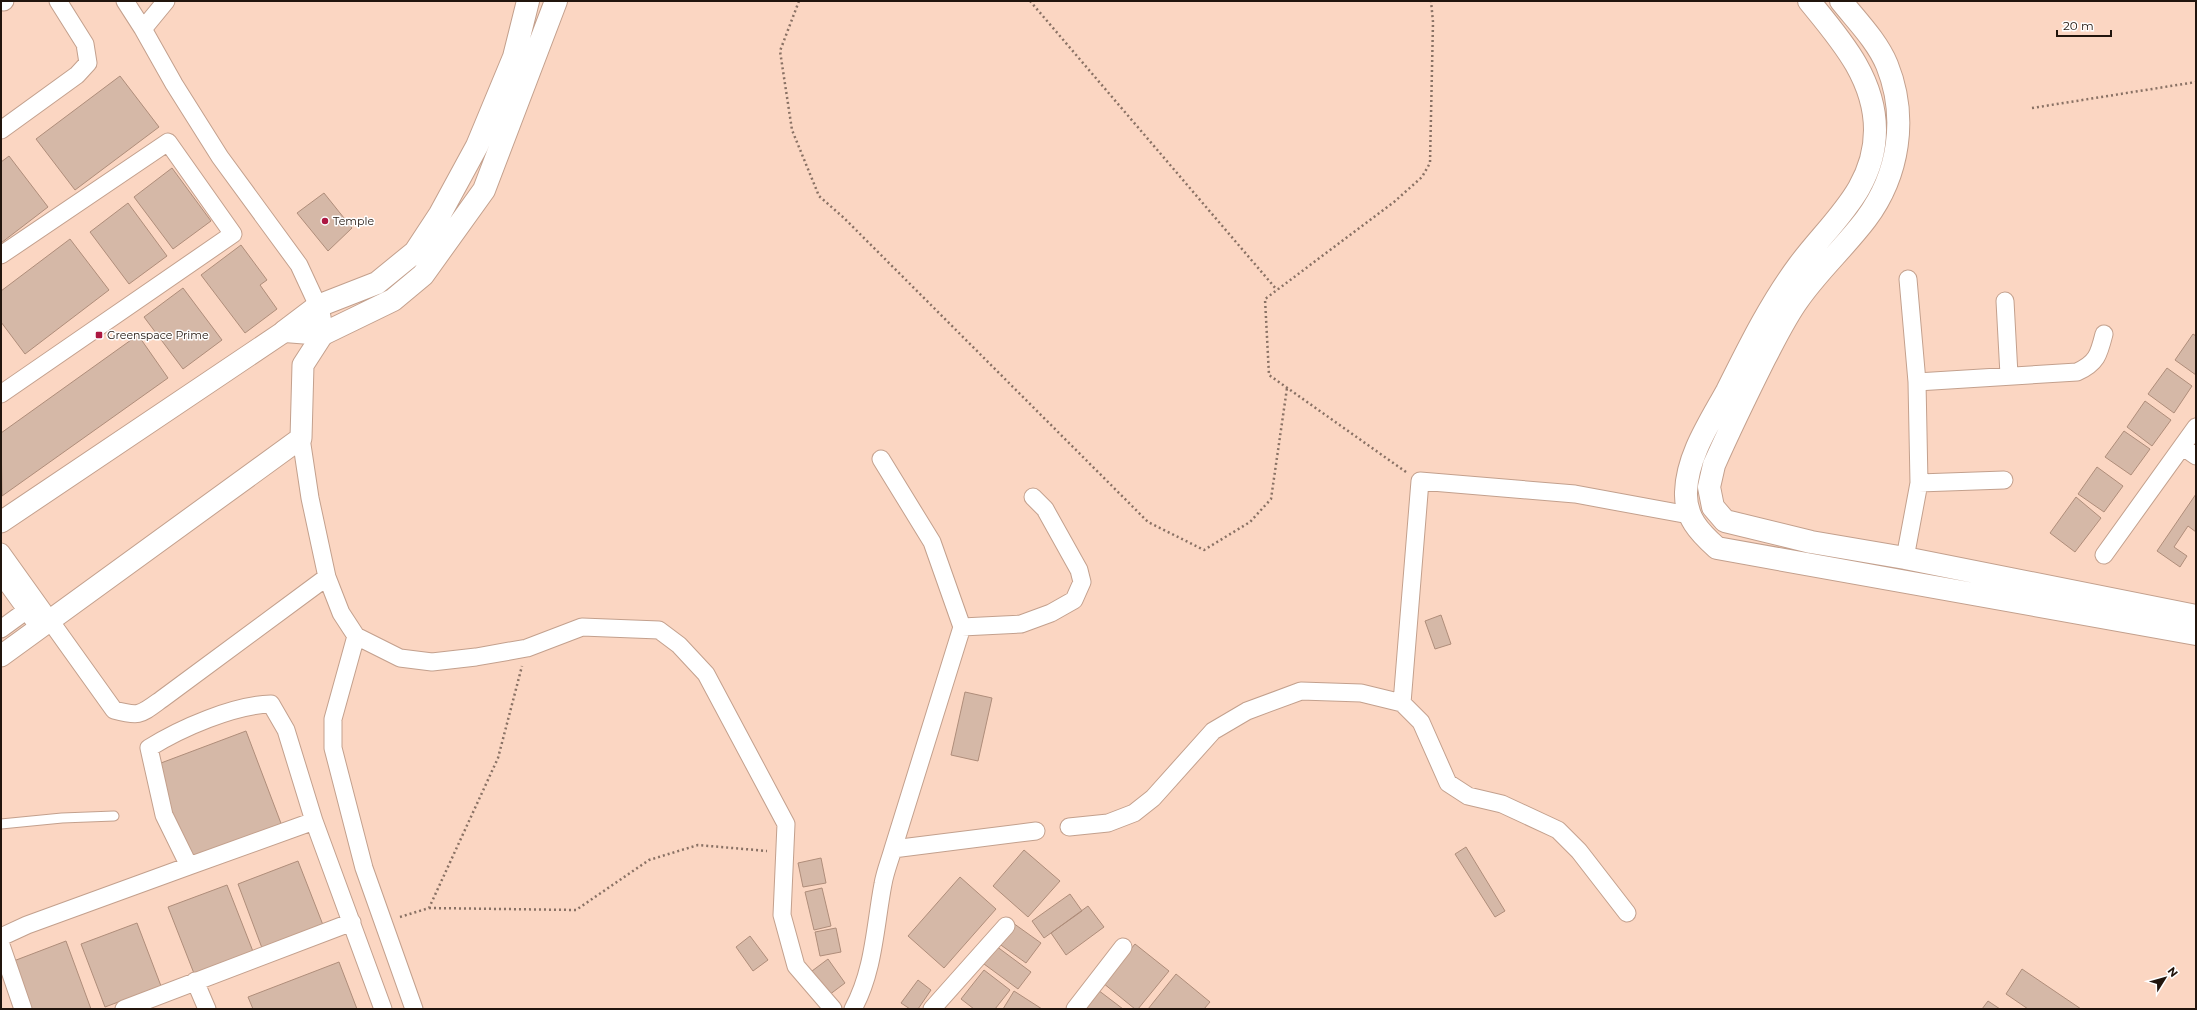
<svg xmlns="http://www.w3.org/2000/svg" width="2197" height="1010" font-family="Montserrat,sans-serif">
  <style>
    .building { fill: #d5b8a7; stroke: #af8d7a }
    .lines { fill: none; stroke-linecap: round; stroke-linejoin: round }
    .service-casing { stroke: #c3a08d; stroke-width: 11 }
    .minor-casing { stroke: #c3a08d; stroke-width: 19 }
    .tertiary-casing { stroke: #c3a08d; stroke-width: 23 }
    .secondary-casing { stroke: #c3a08d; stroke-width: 24 }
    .path { stroke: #897164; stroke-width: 2.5; stroke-dasharray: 2 3; stroke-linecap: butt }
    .service { stroke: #fff; stroke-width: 9 }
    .minor { stroke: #fff; stroke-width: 17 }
    .tertiary { stroke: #fff; stroke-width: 21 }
    .secondary { stroke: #fff; stroke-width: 22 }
    .poi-dot { fill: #ac1842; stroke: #fff; stroke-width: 1.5 }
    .labels { text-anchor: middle; stroke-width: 3; stroke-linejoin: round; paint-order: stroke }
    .poi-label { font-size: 11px; fill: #21150d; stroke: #fff; text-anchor: start }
  </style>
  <rect width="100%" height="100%" fill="#fbd6c2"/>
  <path class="building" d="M120,76L159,127L75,190L36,139Z
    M9,156L48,207L1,243V162Z
    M172,168L211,221L173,249L134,197Z
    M324,193L352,228L328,251L297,213Z
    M128,203L167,256L129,284L90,232Z
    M70,239L109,290L25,354L1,322V291Z
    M241,245L267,280L260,285L277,309L245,333L201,275Z
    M183,288L222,340L183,369L144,317Z
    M2193,334L2196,336V375L2175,360Z
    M138,335L168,378L2,496L1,433Z
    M2167,368L2192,386L2174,413L2148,394Z
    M2145,401L2171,420L2152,446L2127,427Z
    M2124,431L2150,449L2131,475L2105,457Z
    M2097,467L2123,486L2104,512L2078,494Z
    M2196,494V532L2188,526L2174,547L2187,556L2180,567L2157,551Z
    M2076,497L2101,518L2075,552L2050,533Z
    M1441,615L1451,644L1435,649L1425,621Z
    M965,692L992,698L978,761L951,755Z
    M246,731L282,826L190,861L153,766Z
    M1466,847L1505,911L1495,917L1455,854Z
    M1024,850L1060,881L1028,917L993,886Z
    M821,858L826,883L803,887L798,863Z
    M298,861L323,925L262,948L238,884Z
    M960,877L996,909L944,968L908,936Z
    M227,885L254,954L195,976L168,907Z
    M822,888L831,926L814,930L805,892Z
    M1070,894L1082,911L1044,938L1032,921Z
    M1088,906L1104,927L1066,955L1051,933Z
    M137,923L161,986L105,1007L81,944Z
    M1013,923L1041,943L1026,963L998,943Z
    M836,928L841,952L820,956L815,932Z
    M750,936L768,960L753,971L736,947Z
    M66,941L91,1009H29L11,962Z
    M1135,944L1169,971L1138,1009H1135L1103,983Z
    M996,946L1031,972L1018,989L984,964Z
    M828,959L845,983L829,995L812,971Z
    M339,962L357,1009H253L248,997Z
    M2022,969L2081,1009H2028L2006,994Z
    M984,970L1010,990L995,1009H974L961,999Z
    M1176,974L1210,1002L1204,1009H1148Z
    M918,980L931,990L918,1009H910L901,1003Z
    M1098,990L1123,1009H1083Z
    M1014,991L1042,1009H1003Z
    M1988,1001L2000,1009H1982Z"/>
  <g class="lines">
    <defs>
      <path id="service" d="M1,824L62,818L114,816"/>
      <path id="minor" d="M125,1L143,29
        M166,1L143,29L174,84L220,157L299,265L318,306
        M4,2L5,1
        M1,130L77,75L88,63L85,44L58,1
        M1,255L168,142L233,234L1,394
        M2005,301L2009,375
        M1917,382L2077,372C2097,363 2099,354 2104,334
        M301,438L310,498L327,577L341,613L356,636L400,658L432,662L476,657L527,648L582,627L659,630L679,645L706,674L786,824L782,915L796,966L833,1009
        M2183,447L2196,456
        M881,459L932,542L962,627L893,849
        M1919,483L2004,480
        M1,552L114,710C140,717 140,715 162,699L327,577
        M2104,555L2196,427
        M1905,558L1919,483L1917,382L1908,279
        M1,575L40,629
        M962,627L1021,624L1051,613L1074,600L1082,582L1079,570L1045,509L1033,497
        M1,629L27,610
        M356,636L333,719V748L364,868L414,1009
        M1402,703L1421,722L1448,783L1468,796L1502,804L1558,830L1579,851L1627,913
        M314,821L189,866L164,815L149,748C181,728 234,705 271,704L286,730L314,821L383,1009
        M1069,827L1108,823L1134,813L1153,798L1213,731L1247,711L1301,691L1361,693L1402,703L1420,481L1575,494L1689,515
        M1,937L27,925L189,866
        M1,945L23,1009
        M195,981L207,1009
        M124,1009L352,922
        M853,1009C874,971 875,926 883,884C885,872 890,860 893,849L1036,831
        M932,1009L1006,926
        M1075,1009L1123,947"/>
      <path id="tertiary" d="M1,522L285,331
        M1,656L301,438L303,365L323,334L318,306"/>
      <path id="secondary" d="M1809,1C1840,39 1875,78 1875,130C1875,189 1831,222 1799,265C1770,304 1749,347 1727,391C1710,422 1687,456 1686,492C1685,517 1699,532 1717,548L2196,634
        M1841,1C1857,21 1877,41 1887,65C1908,117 1899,175 1866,219C1844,248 1818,271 1798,300C1785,318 1775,339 1765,358C1747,394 1730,429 1714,465L1709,487L1713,507L1725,521L1811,542L1905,558L2196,616
        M285,331L323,334L393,300L423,275L484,190L556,1
        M285,331L318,306L377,283L415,252L440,214L477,146L514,57L528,1"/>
    </defs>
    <use href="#service" class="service-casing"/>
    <use href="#minor" class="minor-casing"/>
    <use href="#tertiary" class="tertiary-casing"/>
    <use href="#secondary" class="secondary-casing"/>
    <path class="path" d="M799,1L780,51L792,130L819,196L844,218L1148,522L1204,550L1250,522L1271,499L1287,388
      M1030,1L1277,290
      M2032,108L2196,82
      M1406,472L1269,375L1265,299L1394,202L1422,177L1430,163L1433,22L1431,1
      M429,908L576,910L649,860L698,845L767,851
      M400,917L429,908L498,758L522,666"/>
    <use href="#service" class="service"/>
    <use href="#minor" class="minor"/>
    <use href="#tertiary" class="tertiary"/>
    <use href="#secondary" class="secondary"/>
  </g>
  <g class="poi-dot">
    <circle cx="325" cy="221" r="4"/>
    <rect x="95" y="331" width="8" height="8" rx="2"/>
  </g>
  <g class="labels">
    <g class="poi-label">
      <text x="333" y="225">Temple</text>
      <text x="107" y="339">Greenspace Prime</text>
    </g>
  </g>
  <rect width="2197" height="1010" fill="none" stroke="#21150d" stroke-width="4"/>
  <g transform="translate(2165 978) rotate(53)" stroke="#ffffff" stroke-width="3" paint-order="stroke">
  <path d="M0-3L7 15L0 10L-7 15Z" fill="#21150d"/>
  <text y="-6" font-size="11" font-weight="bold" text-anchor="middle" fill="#21150d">N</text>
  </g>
  <path d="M2057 30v6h54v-6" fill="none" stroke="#21150d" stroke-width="2"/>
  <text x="2063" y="30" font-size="12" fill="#21150d" stroke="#ffffff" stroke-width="3" paint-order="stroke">20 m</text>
</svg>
